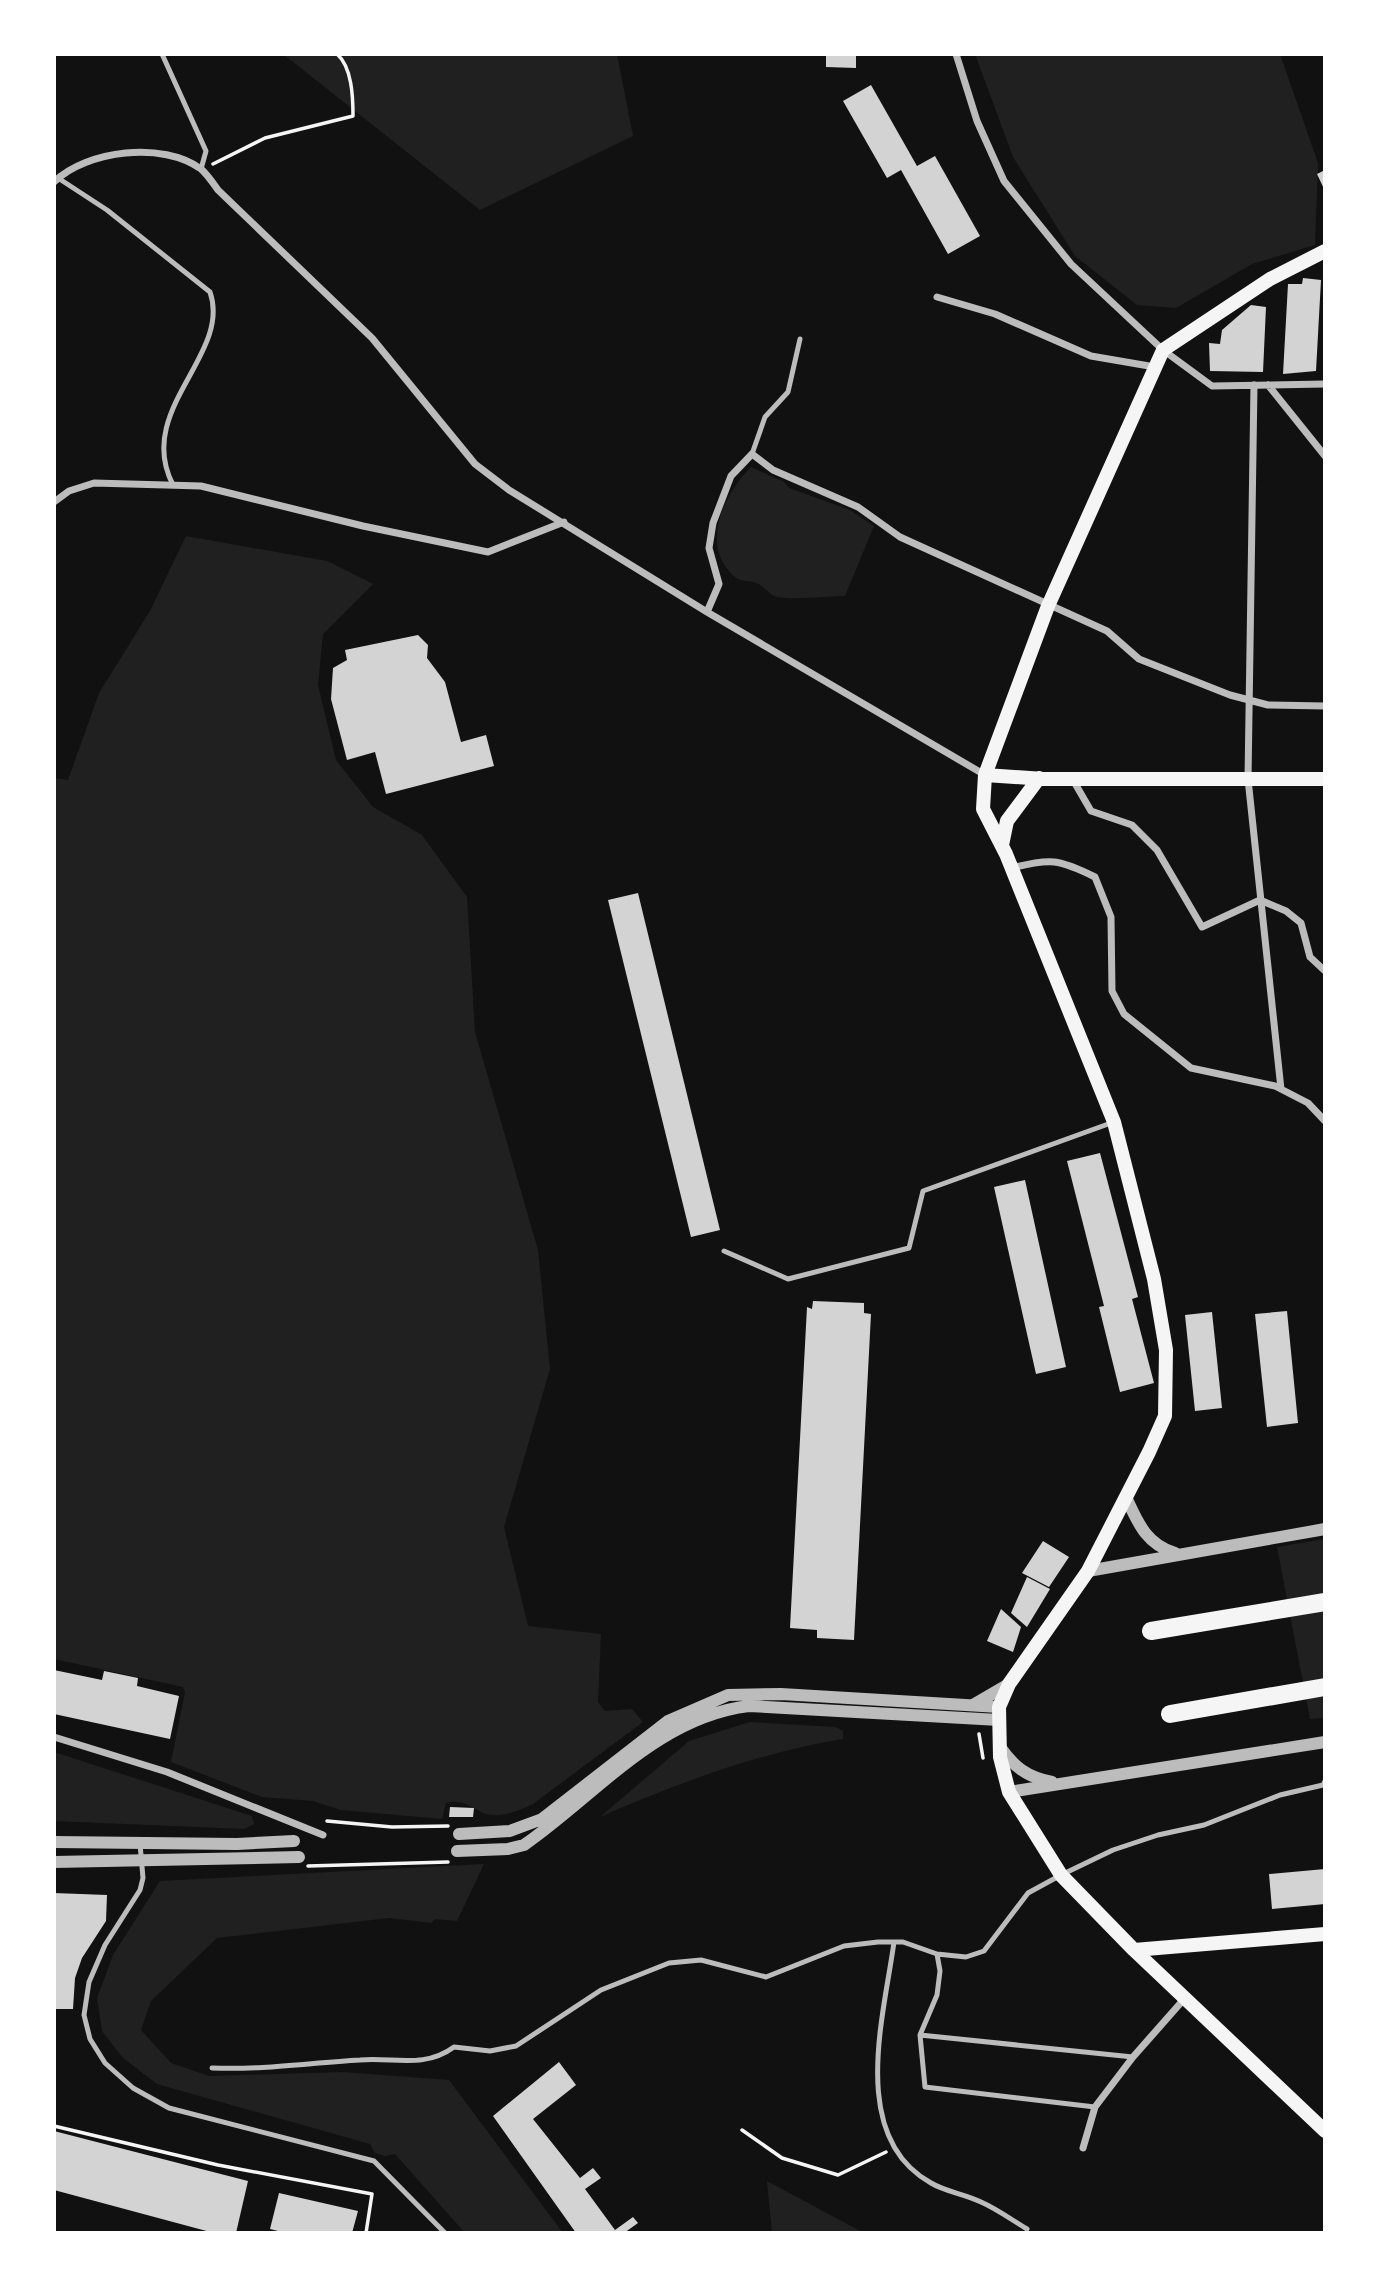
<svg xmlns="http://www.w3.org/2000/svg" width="1379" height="2287" font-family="'Titillium Web',sans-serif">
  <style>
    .green { fill: #202020 }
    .building { fill: #d3d3d3 }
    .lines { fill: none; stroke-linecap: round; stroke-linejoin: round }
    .path { stroke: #f5f5f5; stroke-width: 3.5 }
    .service { stroke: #bcbcbc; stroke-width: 5 }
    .minor { stroke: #bcbcbc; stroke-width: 7 }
    .tertiary { stroke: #bcbcbc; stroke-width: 12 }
    .secondary { stroke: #f5f5f5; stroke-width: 14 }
    .trunk { stroke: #f5f5f5; stroke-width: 18 }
  </style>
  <rect width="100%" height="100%" fill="#111"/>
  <path class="green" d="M283,54H617L633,136L480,210Z
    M975,54H1280L1318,163L1315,245L1252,264L1176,308L1137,305L1075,256L1013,157Z
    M751,467L784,482L789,488L850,510L874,526L845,596C829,596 786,601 774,596C767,592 763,585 756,583C749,580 741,582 735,577C699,546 723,495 751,467Z
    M186,536L327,561L373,584L323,634L318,685L336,760L373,807L422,835L467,897L475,1032L538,1250L550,1369L504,1527L528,1626L601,1634L598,1702L605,1711L632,1709L643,1722L533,1804C519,1811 498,1819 483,1813C469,1806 462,1799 446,1803L442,1819L341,1810L313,1801L262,1797L171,1762L185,1692L183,1687L54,1659V778L68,780L99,693L150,611Z
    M1325,1539V1718L1310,1719L1277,1547Z
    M750,1722L836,1727L843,1731V1739C761,1752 675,1784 600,1817L689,1741Z
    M54,1752L252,1816L254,1824L244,1829L54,1821Z
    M484,1864L457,1921L435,1919L431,1923L389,1918L217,1938L151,2001L141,2030L171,2063L209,2076L342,2072L449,2080L563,2233H465L395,2154L385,2156L375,2153L370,2144L157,2084L123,2058L102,2031L97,1998L113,1955L160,1881Z
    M767,2181L864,2233H772Z"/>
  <path class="building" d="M826,54H856V68L826,67Z
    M871,85L917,166L935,156L980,236L948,254L901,170L887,178L843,101Z
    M1325,170V191L1317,174Z
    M1303,278L1321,280L1316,371L1283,374L1288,284H1302Z
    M1251,305L1266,307L1263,372L1210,371L1209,343L1220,344L1222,330Z
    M418,635L428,645L427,658L445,682L461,742L486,735L494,766L386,794L375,752L347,760L331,699L333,668L347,660L345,650Z
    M638,893L720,1230L691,1237L608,900Z
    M1100,1153L1138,1297L1132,1299L1154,1383L1120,1392L1099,1307L1104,1306L1067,1161Z
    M1025,1180L1066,1367L1036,1374L994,1187Z
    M813,1301L864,1303V1313L871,1314L854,1640L817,1638V1630L790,1628L807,1307L812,1309Z
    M1287,1311L1298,1423L1267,1427L1255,1314Z
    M1212,1312L1222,1408L1195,1411L1185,1315Z
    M1043,1541L1069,1557L1049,1587L1022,1573Z
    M1027,1577L1050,1589L1027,1627L1011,1613Z
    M1001,1609L1021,1627L1013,1652L987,1641Z
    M54,1670L102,1680L104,1671L138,1678L137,1686L179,1696L170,1739L54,1714Z
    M450,1807L474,1808L473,1817H449Z
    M1325,1869V1904L1272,1909L1269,1874Z
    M54,1893L107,1895L106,1921L82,1958L75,1978L73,2009H54Z
    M559,2062L576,2085L533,2119L580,2178L593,2168L601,2178L585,2189L615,2230L633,2217L638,2223L624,2233H576L493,2116Z
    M54,2131L248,2181L236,2233H214L54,2190Z
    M279,2193L358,2211L352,2233H286L270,2229Z"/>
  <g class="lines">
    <path class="path" d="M213,164L265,138L353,116C353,97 352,67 337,54
      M979,1734L983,1758
      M327,1821L392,1827L448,1826
      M308,1866L448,1862
      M54,2126L218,2165L372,2194L366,2233
      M742,2130L782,2158L838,2175L886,2152"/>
    <path class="service" d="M162,54L206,151L201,169
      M58,178L107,210L210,292C232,355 134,410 173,485
      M752,454L765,417L788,392L800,339
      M724,1251L788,1279L909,1248L923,1191L1111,1123
      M140,1844L143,1878L140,1890L105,1945L89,1982L84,2015L90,2039L105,2063L133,2088L169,2108L374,2161L445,2233
      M894,1942C884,2016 848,2137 931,2183C946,2192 965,2194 981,2202C997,2209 1012,2220 1027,2229
      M937,1954L940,1971L937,1995L920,2035L925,2087L1095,2107
      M920,2035L1133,2057
      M212,2068C264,2070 308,2063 360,2060C394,2057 424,2069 454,2047L490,2051L516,2046L601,1990L669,1963L701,1960L766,1977L844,1946L878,1942H903L937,1954L966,1957L984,1951L1028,1893L1061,1875L1113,1850L1158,1835L1204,1825L1280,1795L1323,1785L1325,1781"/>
    <path class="minor" d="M956,54L977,121L1004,181L1071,264L1163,350L1212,386L1325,384
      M54,182C87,150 163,141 201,169C207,174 213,183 218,190L372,338L475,464L509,490L707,612L985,775
      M937,297L995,314L1091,356L1155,367
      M1254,385L1248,779L1281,1089
      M1268,385L1325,456
      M54,502L69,491L94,483L201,486L363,526L488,552L564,522
      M707,612L719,584L709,548L713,523L731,476L752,454L773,470L858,507L900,537L1107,631L1139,659L1230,695L1268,705L1325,706
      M1073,780L1091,811L1132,825L1157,850L1202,927L1260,900L1286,911L1301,923L1310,957L1325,971
      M1012,868C1050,858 1059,859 1095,877L1111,917L1112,991L1124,1014L1191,1068L1275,1086L1308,1103L1325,1121
      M54,1737L167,1772L323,1835
      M1083,2148L1095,2107L1133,2057L1185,1998"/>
    <path class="tertiary" d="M1126,1497C1138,1523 1146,1544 1175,1553
      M1088,1571L1325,1529
      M973,1705L1009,1684
      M1000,1747C1014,1767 1027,1777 1052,1782
      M1009,1792L1325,1742
      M459,1834L510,1831L542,1819L668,1721L728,1695L781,1694L999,1707
      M54,1842L237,1844L294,1841
      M457,1851L508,1849L524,1845C596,1795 657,1717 749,1706L999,1720
      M54,1862L299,1857"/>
    <path class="secondary" d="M1325,251L1270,279L1163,350L1048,606L985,775L983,809L1006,854L1114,1122L1154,1279L1166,1350L1165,1416L1149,1452L1088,1571L1009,1684L999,1707L1000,1757L1009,1792L1061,1875L1134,1950L1325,2131
      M985,775L1044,779H1325
      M1002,845L1007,821L1039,778
      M1134,1950L1325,1934"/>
    <path class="trunk" d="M1151,1631L1325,1602
      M1170,1714L1325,1687"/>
  </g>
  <rect width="1379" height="2287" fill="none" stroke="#ffffff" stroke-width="112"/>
</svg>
